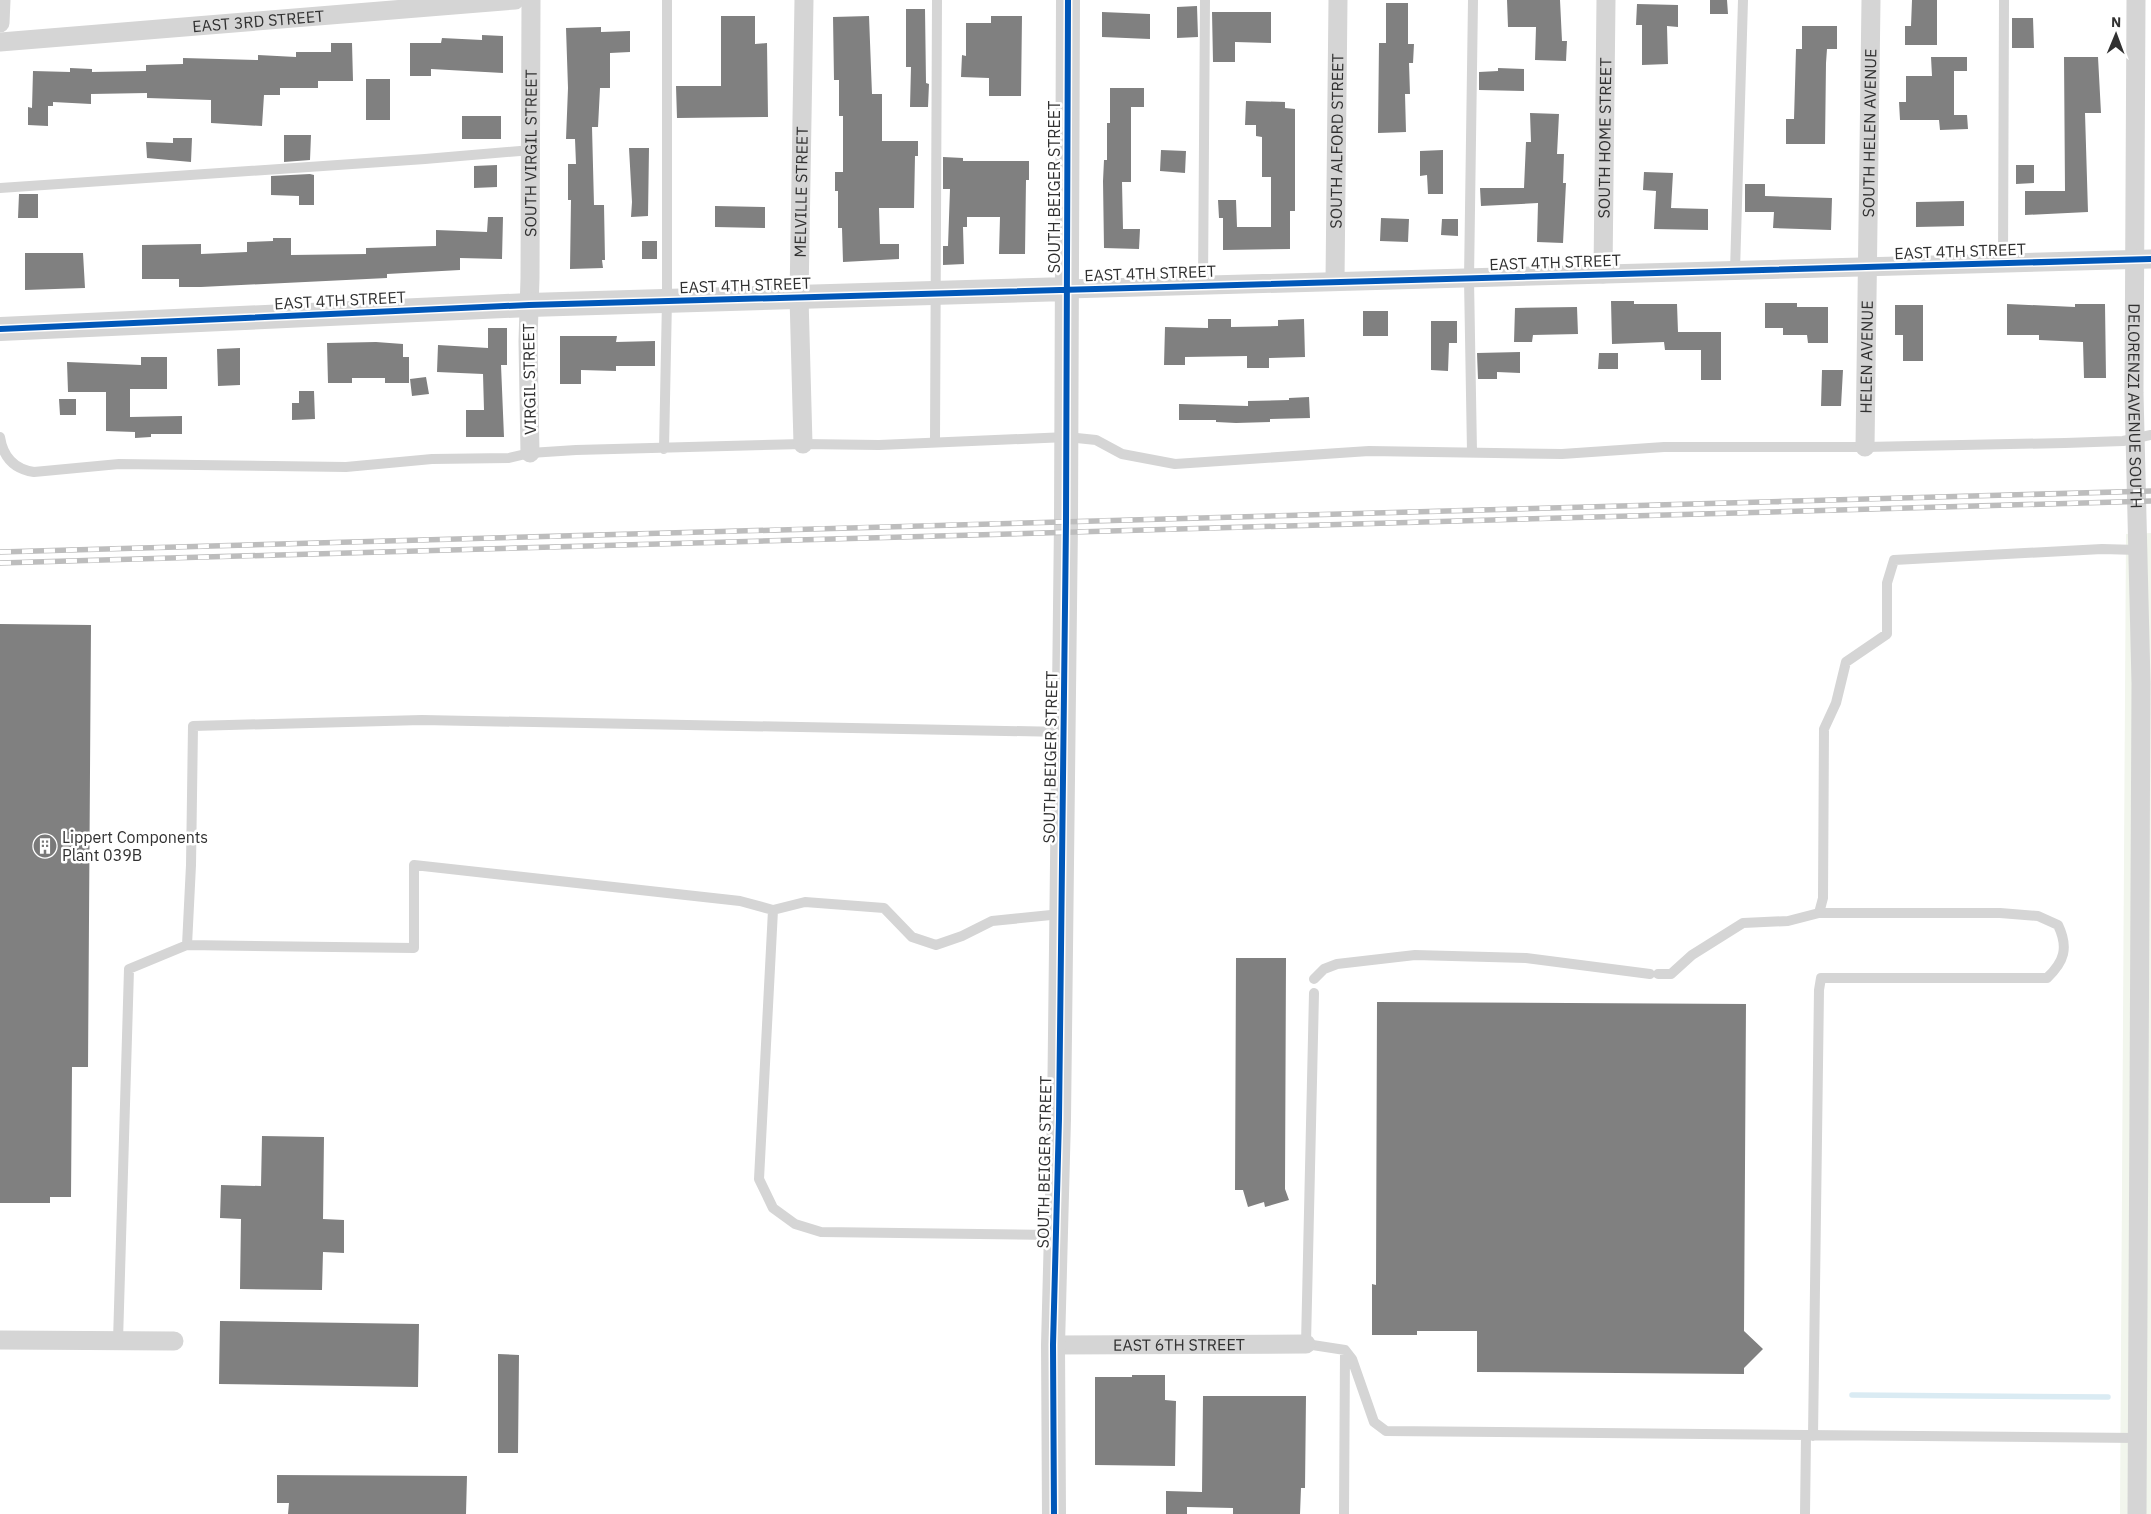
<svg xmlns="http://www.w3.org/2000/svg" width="2151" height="1514" font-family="'IBM Plex Sans',sans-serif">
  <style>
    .green { fill: #f2f6ed }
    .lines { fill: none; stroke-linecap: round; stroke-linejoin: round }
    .stream { stroke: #daebf3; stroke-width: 5.5 }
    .building { fill: #808080 }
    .service { stroke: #d5d5d5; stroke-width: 10 }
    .minor { stroke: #d5d5d5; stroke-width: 19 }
    .tertiary { stroke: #d5d5d5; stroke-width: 24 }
    .rail-casing { stroke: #bdbdbd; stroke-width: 5.5 }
    .rail { stroke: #fff; stroke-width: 4; stroke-dasharray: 11; stroke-linecap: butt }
    .cycleway-casing { stroke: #fff; stroke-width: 9 }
    .cycleway { stroke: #0057b8; stroke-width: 6 }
    .labels { text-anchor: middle; stroke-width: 5; stroke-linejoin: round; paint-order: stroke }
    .street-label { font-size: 16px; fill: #313131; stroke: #fff }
    .poi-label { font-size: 16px; fill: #313131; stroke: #fff; text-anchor: start }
  </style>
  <rect width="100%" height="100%" fill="#fff"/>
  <path class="green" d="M2151,533V1514H2120L2126,534Z"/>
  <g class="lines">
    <path class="stream" d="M1852,1395L2108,1397"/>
  </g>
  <path class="building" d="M1507,0H1560L1562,41H1567L1566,61L1535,60L1536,27H1508Z
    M1710,0H1727L1728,14H1710Z
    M1912,0H1937V45H1905V26H1911Z
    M1386,3H1408V44H1414L1413,63H1409L1410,94H1405L1406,132L1378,133L1379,43H1386Z
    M1637,4L1678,5V27L1667,26L1668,64L1642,65V25H1636Z
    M1197,6L1198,37L1177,38V7Z
    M906,9H925L926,83L929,84L928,107H910L911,67H906Z
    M1102,12L1150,14V39L1102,37Z
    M1212,12H1271V43L1235,42V62H1213Z
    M721,16H755V44L767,43L768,117L677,118L676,86H721Z
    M869,16L872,94H882V141H918V156H915L914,208H879L880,244H899V259L843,262L842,228H838V191H835V172H843V116H839V80H834L833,17Z
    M991,16H1022L1021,96H989V78L961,77L962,55L966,56V23H991Z
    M2012,18H2033L2034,48H2012Z
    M1802,26H1837V49H1827L1826,63L1825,144H1786V119H1794L1796,49H1802Z
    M601,27V32L630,31V52L610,53V88H600L598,127H592L594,205H604L605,260H602L603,268L570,269L571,200H568V164H576L575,139H566L568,88L566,28Z
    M482,35L503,36V73L431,69V76H410V43H441L442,38L482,40Z
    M331,43H352L353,81H318V88H280V95H264L262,126L211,123V100L147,98V93L91,94V104L53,102V106H48V126L28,125V107L32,108L33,71L70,72V68L92,69V72L146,71V65L183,64V58L258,60V55L296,57V52H331Z
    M1931,57H1967V71H1954V115H1967L1968,129L1940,130L1939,120H1900L1899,102H1906V76H1932Z
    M2064,57H2098L2101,113H2085L2088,212L2025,215V191H2065Z
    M1498,68L1524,69V91L1479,90V72L1498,71Z
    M366,79H390V120H366Z
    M1110,88H1144V107H1131V182H1122L1123,229H1140L1139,249L1104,248L1103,181L1104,160H1107V123H1110Z
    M1246,101L1285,102V108L1295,109V211H1290V249L1223,250V218H1219L1218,200H1236L1237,227H1271V177H1262V137L1256,136V125H1245Z
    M1530,113L1559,114L1557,154H1564L1563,183H1566L1563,243L1537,242L1538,203L1481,206L1480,188H1524L1526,142H1531Z
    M462,116H501V139H462Z
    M284,135H311L310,160L284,162Z
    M173,138H192L191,162L147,158L146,142L173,143Z
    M629,148H649L648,216L631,217L632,202Z
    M1161,150L1186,151L1185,173L1160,171Z
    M1443,150V194H1428L1427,175L1420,176V151Z
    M943,157L963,158V161H1029V180H1026L1025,254H999L1000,217H967V227H963L964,264L943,265V246H948L950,189H943Z
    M497,165V187L474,188V166Z
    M2016,165H2034V183L2016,184Z
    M1644,172L1673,173L1671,208L1708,209V230L1654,229L1656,191L1643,190Z
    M310,174L314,175V205H299V196L271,195V176Z
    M1745,184H1765V196L1832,198L1831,230L1773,228L1774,212H1745Z
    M19,194H38V218H18Z
    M1964,201V226L1916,227V202Z
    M715,206L765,207V228L715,227Z
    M488,217H503L502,259L460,258V270L387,274V278L201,287H179V279H142V245L201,244V254L247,252V242L273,241V238H291V255L366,254V248L436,246V230L487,232Z
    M1381,218L1409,219L1408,242L1380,241Z
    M1442,219H1458V236L1441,235Z
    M642,241H657V259H642Z
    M25,253H83L85,288L25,290Z
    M1611,301H1634V304H1677L1678,332H1721V380H1701V350H1665L1664,342L1612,344Z
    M1765,303H1797V307H1828V343H1808L1807,335H1783V328H1765Z
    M2007,304L2075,307V304H2105L2106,378H2084L2083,342L2039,340V335H2007Z
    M1895,305H1923V361H1903V335H1895Z
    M1577,307L1578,334L1533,335L1532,342H1514L1515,308Z
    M1363,311H1388V336H1363Z
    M1208,319H1231V327L1278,326V320L1304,319L1305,357L1269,358V368H1247V356L1185,357V365H1164L1165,327L1208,328Z
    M1431,321H1457V343H1449L1448,371L1431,370Z
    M488,328H507V365H501L504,437H466V410H484L483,374L437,372L438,345L488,348Z
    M560,336H617L616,342L655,341V366H616V371L581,370V384H560Z
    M376,342L403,344V357H409V383H385V378H352V383H328L327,343Z
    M240,348V385L218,386L217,349Z
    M1520,352V373L1497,372V379H1478L1477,353Z
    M1599,353H1618V369H1598Z
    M141,357H167V389H130V417L182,416V434H151V437L135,438V432L106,431V392H68L67,362L141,365Z
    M1822,370H1843L1841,406H1821Z
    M426,377L429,394L412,396L410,379Z
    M299,391H314L315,419L292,420V403H299Z
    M1309,397L1310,418L1270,419V422L1236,423L1216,422V420H1179V404L1248,406V401L1289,400V398Z
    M59,399H76V415H60Z
    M0,624L91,625L88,1067H72L71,1197H50V1203H0Z
    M1236,958H1286L1285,1189L1289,1200L1265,1207L1264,1202L1248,1207L1243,1190H1235Z
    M1377,1002L1746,1004L1744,1331L1763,1349L1744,1368V1374L1477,1372V1331H1417V1335H1372V1284L1376,1285Z
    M262,1136L324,1137L323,1219L344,1220V1253L323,1252L322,1290L240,1289L241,1219L220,1218L221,1185L261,1186Z
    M220,1321L419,1324L418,1387L219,1384Z
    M498,1354L519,1355L518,1453H498Z
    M1132,1375H1165V1400L1176,1401L1175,1466L1095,1465V1377H1132Z
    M1203,1396H1306L1305,1488H1301L1300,1514H1233V1508L1187,1507V1514H1166V1491L1202,1492Z
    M277,1475L467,1476L466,1514H288L289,1503H277Z"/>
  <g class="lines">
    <path class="service" d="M0,188L425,159L532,150
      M2003,264L2004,0
      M1735,271L1743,0
      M1203,285L1205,0
      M0,437C3,457 14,469 34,472L119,464L346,467L432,459L509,458L530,453L576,450L803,444L879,445L1067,437L1096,440L1122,454L1175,464L1369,451L1562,454L1664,447H1865L2065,443L2123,441L2151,435
      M935,442L937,0
      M664,449L667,300V0
      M1472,452L1469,279L1473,0
      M187,945L414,948V865L740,901L773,910
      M1658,974H1671L1692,955L1743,923L1788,921L1819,913L1823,898L1824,729L1836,703L1846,662L1887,634V583L1894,560L2102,549L2138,550
      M1314,979L1324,969L1337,964L1415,955L1526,958L1650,974
      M1314,993L1306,1344L1345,1350L1352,1359L1374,1422L1386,1431L2138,1438
      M1056,1235L821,1232L795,1224L773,1208L759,1179L773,910L805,902L884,908L912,937L936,945L962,936L992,921L1061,914
      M118,1341L129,969L187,945L191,865L193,726L422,720L1064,732
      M1813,1436L1819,990L1821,978H2047C2064,962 2069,948 2058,925L2038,916L2000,913H1819
      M1344,1514L1345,1350
      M1805,1514L1806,1436"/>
    <g class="minor">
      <path id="s1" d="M2136,0L2134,393L2141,683L2137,1514"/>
      <path d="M0,23L1,0"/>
      <path id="s2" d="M0,42L515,0"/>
      <path id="s3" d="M1603,274L1606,0"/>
      <path id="s4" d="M1335,281L1338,0"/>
      <path d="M1067,289L2151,259"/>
      <path id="s5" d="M803,444L799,297L804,0"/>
      <path id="s6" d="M1865,447L1871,0"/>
      <path id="s7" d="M530,453L528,341L530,278L531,0"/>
      <path d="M0,1340L174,1341"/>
      <path id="s8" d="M1053,1345L1306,1344"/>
    </g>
    <path class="tertiary" d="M0,329L529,305L1067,289
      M1054,1514L1053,1345L1059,1119L1066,522L1068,0"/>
    <defs>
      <path id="rail" d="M0,552L2151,491
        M0,563L2151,501"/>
    </defs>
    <use href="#rail" class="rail-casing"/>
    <use href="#rail" class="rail"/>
    <defs>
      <path id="cycleway" d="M0,329L529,305L2151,259
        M1054,1514L1053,1345L1059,1119L1066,522L1068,0"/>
    </defs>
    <use href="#cycleway" class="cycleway-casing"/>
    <use href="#cycleway" class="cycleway"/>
  </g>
  <defs>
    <symbol id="building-disc" viewBox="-11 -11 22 22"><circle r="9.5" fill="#797979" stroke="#fff"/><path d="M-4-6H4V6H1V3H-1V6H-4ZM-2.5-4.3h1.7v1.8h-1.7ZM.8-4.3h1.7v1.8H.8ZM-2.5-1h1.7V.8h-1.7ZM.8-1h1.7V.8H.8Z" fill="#fff"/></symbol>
  </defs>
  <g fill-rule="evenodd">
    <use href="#building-disc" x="31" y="832" width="28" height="28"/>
  </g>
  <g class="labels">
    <g class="street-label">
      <text dy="6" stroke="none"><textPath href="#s2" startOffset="259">EAST 3RD STREET</textPath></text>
      <text dy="6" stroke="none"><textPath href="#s6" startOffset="314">SOUTH HELEN AVENUE</textPath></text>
      <text dy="6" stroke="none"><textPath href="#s3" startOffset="136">SOUTH HOME STREET</textPath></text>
      <text dy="6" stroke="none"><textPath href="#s4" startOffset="140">SOUTH ALFORD STREET</textPath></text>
      <text dy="6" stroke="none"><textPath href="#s7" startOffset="300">SOUTH VIRGIL STREET</textPath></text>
      <text transform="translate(1054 187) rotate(-90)" y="6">SOUTH BEIGER STREET</text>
      <text dy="6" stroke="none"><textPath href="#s5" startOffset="252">MELVILLE STREET</textPath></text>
      <text transform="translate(1960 251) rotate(-2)" y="6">EAST 4TH STREET</text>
      <text transform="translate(1555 262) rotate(-2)" y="6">EAST 4TH STREET</text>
      <text transform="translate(1150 273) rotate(-2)" y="6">EAST 4TH STREET</text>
      <text transform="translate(745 285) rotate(-2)" y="6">EAST 4TH STREET</text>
      <text transform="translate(340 300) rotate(-3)" y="6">EAST 4TH STREET</text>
      <text dy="6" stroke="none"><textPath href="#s6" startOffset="90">HELEN AVENUE</textPath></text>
      <text transform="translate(529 379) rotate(-91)" y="6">VIRGIL STREET</text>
      <text dy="6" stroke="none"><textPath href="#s1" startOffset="406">DELORENZI AVENUE SOUTH</textPath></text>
      <text transform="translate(1050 757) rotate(-89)" y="6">SOUTH BEIGER STREET</text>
      <text transform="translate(1044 1162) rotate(-89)" y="6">SOUTH BEIGER STREET</text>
      <text dy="6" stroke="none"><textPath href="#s8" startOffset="126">EAST 6TH STREET</textPath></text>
    </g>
    <g class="poi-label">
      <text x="62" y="843">Lippert Components<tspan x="62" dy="18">Plant 039B</tspan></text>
    </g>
  </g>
  <g transform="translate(2116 35) rotate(1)" stroke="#ffffff" stroke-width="4" paint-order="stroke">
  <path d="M0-4L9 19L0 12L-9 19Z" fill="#313131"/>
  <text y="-8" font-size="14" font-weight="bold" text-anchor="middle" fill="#313131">N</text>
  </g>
</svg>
